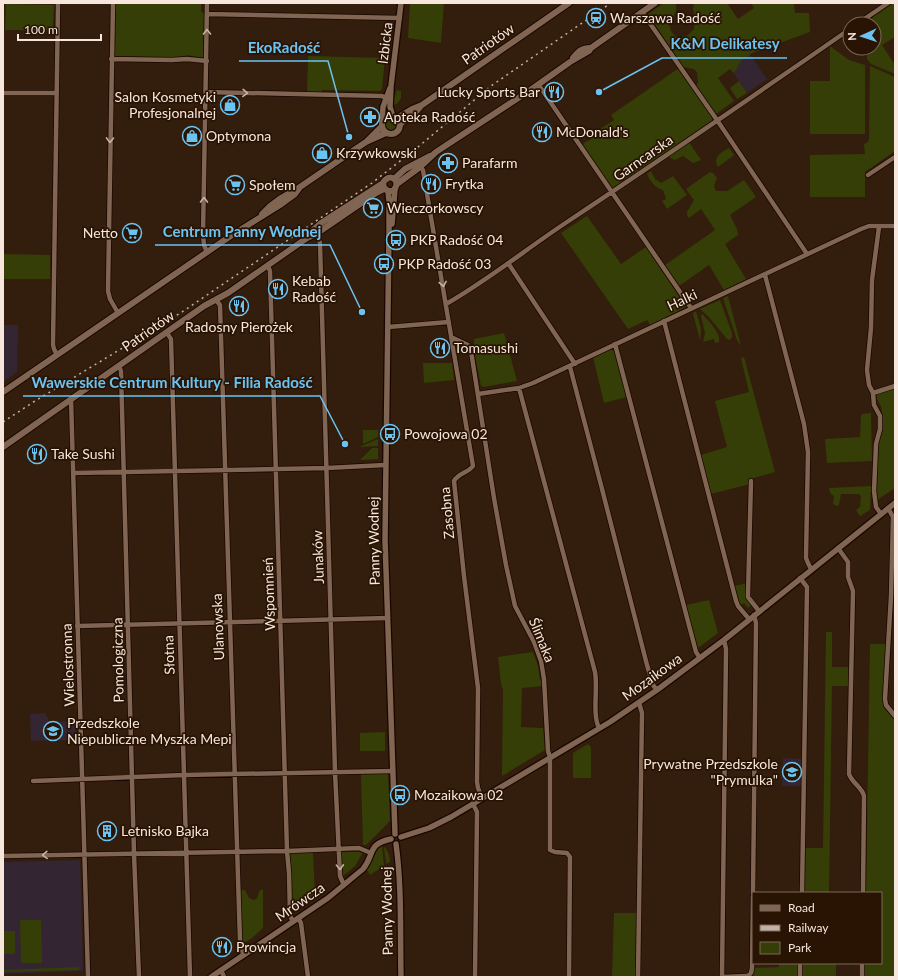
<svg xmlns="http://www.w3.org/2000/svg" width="898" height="980" font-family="Lato,sans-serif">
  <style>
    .industrial { fill: #332532 }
    .education { fill: #332531 }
    .green { fill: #353e06 }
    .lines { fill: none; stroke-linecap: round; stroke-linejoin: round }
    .minor-casing { stroke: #1a0600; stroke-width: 6 }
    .tertiary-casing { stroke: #1a0600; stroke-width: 8 }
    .secondary-casing { stroke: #1a0600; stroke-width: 8 }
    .minor { stroke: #806552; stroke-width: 4.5 }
    .tertiary { stroke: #806552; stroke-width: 5.5 }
    .secondary { stroke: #806552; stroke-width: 6 }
    .rail { stroke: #c3b1a6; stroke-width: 1.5; stroke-dasharray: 2 4; stroke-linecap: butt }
    .oneway { stroke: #c7b2a5 }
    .labels { text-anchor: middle; stroke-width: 3.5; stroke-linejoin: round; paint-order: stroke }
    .poi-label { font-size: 14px; fill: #f6e6dc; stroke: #291303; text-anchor: start }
    .street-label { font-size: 14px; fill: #f6e6dc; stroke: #291303 }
    .leader { fill: none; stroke: #6bc3f2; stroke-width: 1.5 }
    .callout-dot { fill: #6bc3f2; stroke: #291303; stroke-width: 1.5 }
    .callout-label { font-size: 15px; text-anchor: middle; font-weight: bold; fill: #6bc3f2; stroke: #291303; stroke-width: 3.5; stroke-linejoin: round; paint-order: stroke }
  </style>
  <rect width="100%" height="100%" fill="#331d0c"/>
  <path class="industrial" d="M3,325H18L17,372L3,382Z"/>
  <path class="education" d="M734,31L767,79L747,93L714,45Z
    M46,713V717H48V722L76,721V740L31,741L30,714Z
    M783,758L802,759L801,786H782Z
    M80,860L83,971L3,974V862Z"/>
  <path class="green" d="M115,3H201V11L204,14L203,58L187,55L178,58L115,56Z
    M410,3H444L441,43L408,38Z
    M664,3H675C679,11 673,16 669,23C670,30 672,35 679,38L688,35L694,29L695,17L693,9L694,3H714L715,4L727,3L738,19L754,8L751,3H794L795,13H809L810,32L750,54C747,59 741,59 739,64C737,68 737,69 733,73L730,69L718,78L734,101L716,114L696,86L698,82L697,72L694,69L683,67L648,14Z
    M893,3H895V37L882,45L895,65V74L871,64L867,59V48H874V24H871L873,16Z
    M6,4L54,5L53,30H5Z
    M830,46L849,60L865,65V134H810V81H830Z
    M308,56L385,58L382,89L380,91L322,90L321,93L307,92Z
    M870,66L895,77V151L865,172V197H810V155L865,154L864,144L868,142L869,139Z
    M679,68L711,115L713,121L614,189L612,188L582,146L585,142L590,140L597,131L614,120L611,115Z
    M739,81L747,93L737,99L730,88Z
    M397,90L401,91V98L398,103L394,105L393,101Z
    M386 125a5 5 0 1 1 10 0a5 5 0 1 1-10 0Z
    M689,142L701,160L693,163L683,156L675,160L670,158L669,155Z
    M729,148L734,155L718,167C712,157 722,152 729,148Z
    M651,171L655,179L661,183L673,176L687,195L667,209L662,201L666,199L663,190C655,188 650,181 647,174Z
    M710,172L713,173L717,178L714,186L716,191H727L744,180L756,197L730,215L737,229L738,235L725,244L746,279L724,290L709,265L679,286L665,265L715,230L701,209L689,218L687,215V212L694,200L686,189Z
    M587,216L621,264L646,247L686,307L650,325L647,320L628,329L561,233Z
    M3,254L50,255V279H3Z
    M728,296L741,346L737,340L723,298Z
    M720,300L732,333V337L730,340L727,339L708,316L700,309Z
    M696,311L701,329L700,341L693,313Z
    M702,314C708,320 721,333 719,342L715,343L714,339L703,342L705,333L701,316Z
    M504,333L517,381L484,387L481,386L474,350V339Z
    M610,349L615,352L627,397L604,403L593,357Z
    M744,357L775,472L750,479V484L711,494L701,455L727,447L715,401L749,392L741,358Z
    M423,363H452L454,380L424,383Z
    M895,389V488L877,500V445L882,432L883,419L881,406L877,399V394Z
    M871,413L872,461L827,463L825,439L860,437L861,416L862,414Z
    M363,430H378V437L363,444Z
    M378,439V446L359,447Z
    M372,448H378V459L360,460Z
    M871,486L870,510L860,516L856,510L860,507L861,497L859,494H841L839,505L837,506L833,504L834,496L830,493L829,488Z
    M747,583L746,598L751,605L748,608L744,603L741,605L739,604L734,586Z
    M709,600L718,633L698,648L686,605Z
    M826,632H832V667H849V686H832L829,893H804L805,848H823Z
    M870,644H886L883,705L887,712L895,718V977H865V963H881V893H866Z
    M533,652L538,666L540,680H542L543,686L522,688L521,727L543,728L545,750L502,776L503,690L501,684L498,657Z
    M385,732V751H360V733Z
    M588,744L591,747V778H573V753Z
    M388,773L390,821L366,845H363L361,774Z
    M382,845L384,866L370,875L367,870V868L376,850Z
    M385,847C388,852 390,856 390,862L386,864L384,848Z
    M341,852H359L362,853V854L355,866L343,876Z
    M290,853H313L315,895L292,911Z
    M240,890H245L249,898L254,900L257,898L260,890H263V928L252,938L242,944Z
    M614,913H636V977H612Z
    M20,920H41L42,963H21Z
    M3,931H15V954H3Z
    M779,963H798V977H753L754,968L779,967Z
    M803,963H836V977H802Z
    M79,967V970L3,972V970Z"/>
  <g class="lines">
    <defs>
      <path id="minor" d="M113,3L108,291L110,299L118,313
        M642,12L717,120L807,254
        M207,14L400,18
        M857,24L888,3
        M111,59L172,60L187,59L207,61
        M538,84L691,308
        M206,92L382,96L386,98
        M3,93H57
        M420,167L423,170L424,176L473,466C468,473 458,473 454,481L464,576L478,688L477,782L478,788L482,798
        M868,175L895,157
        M879,227L872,280L871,328L867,370L869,385L873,393L874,405L880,416V429L876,444L874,491L876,507L881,514
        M314,231L318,237L320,243L335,772L340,876L344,885
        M207,252L204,245L203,235L207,3
        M508,263L575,364
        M268,266L270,271L287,851L289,873L290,916L293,921
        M765,275L804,424L808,452L806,558L808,563L811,569
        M216,300L220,305L240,941L241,948L244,955
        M446,304C488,280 525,250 564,224C660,160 755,95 850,29
        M664,321L736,601L738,606L749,619
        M388,327L449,322
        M167,333L171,339L190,977
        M451,337L468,345L471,351L494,498L506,565L515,606L534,642L541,661L544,679L548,751L550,757V850L555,852L567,853L570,857L569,977
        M615,344L696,652L700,658
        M57,355L54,349L53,345L58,3
        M119,366L121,371L134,854L139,977
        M570,367L601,485L647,665L653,685L657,690
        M519,388L595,672C598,689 592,714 599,728
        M873,393L895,386
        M478,394L519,388L533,383L861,229L869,226H895
        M71,399L88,977
        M73,473L327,468L385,465
        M751,481L748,594V597L759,611
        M888,508L893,517L891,596L885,699L886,705L895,716
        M838,548L848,562V577L853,591L849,774C852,783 862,787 864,796L863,893
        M800,578L807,587L802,893
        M77,626L388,618
        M33,781L184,775L393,771
        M473,804L477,812L475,977
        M3,856L287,851L359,848L371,853
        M753,893L756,623L754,615
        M298,918L301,923L308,977
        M221,970L224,977
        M638,977L642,713L639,703
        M722,977L726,649L724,640
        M722,977L747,976
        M747,977L751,973L752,968L753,896
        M800,977V963
        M862,977V963"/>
      <path id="tertiary" d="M393,116L390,107L391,86L401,3
        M382,121L383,107L390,88
        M388,191L389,201V231L385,540L395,834
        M392,224L395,189
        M401,837L429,828L451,817L610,722L657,690L724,640L895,503
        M396,844C402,888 400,932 401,977
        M211,977L328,898L363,869C375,854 367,844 391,839"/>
      <path id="secondary" d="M573,58C578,52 582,47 591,48
        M382 125a9 9 0 1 1 18 0a9 9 0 1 1-18 0Z
        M397,118L412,109L422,105L569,3
        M400,124L415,113L420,107
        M367,141L382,126
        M394,179L405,169L430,156
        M397,184L420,167L436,152L529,91L570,62L589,51L591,48L655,3
        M262,214L269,207L281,198L300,187L354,150L366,142L386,133
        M309,236L313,230L321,223L383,183C389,171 403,181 393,191H388L384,188L383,183
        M3,392L232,235L280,205L295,194L300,187
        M3,447L204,306L228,293L307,238L316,234L376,193L384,189"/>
    </defs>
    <use href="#minor" class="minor-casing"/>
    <use href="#tertiary" class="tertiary-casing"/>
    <use href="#secondary" class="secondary-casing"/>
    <use href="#minor" class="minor"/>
    <use href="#tertiary" class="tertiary"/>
    <use href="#secondary" class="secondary"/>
    <path class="rail" d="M3,422L35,401L182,312L372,183L418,147L491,86L611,3"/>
  </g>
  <defs><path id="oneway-chevron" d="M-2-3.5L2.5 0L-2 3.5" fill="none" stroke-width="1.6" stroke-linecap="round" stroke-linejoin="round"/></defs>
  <g class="oneway">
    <use href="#oneway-chevron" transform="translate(207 32) rotate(-90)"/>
    <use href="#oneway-chevron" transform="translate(245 93) rotate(2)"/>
    <use href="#oneway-chevron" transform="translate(110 140) rotate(91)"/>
    <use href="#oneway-chevron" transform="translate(204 200) rotate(-89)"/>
    <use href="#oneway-chevron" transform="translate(443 284) rotate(80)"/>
    <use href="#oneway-chevron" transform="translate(45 855) rotate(178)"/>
    <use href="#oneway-chevron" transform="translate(340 867) rotate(87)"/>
  </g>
  <defs>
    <symbol id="station-ring" viewBox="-11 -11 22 22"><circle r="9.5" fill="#291303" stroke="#6bc3f2" stroke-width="1.5"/><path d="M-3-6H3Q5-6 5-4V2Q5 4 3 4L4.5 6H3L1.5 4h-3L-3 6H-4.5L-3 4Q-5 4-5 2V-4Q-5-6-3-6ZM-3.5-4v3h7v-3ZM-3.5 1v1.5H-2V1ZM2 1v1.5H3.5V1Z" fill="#6bc3f2"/></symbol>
    <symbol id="restaurant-ring" viewBox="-11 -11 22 22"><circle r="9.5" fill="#291303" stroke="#6bc3f2" stroke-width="1.5"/><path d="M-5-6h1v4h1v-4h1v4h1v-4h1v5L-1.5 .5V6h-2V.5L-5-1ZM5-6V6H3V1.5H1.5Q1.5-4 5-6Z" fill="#6bc3f2"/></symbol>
    <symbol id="shop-ring" viewBox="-11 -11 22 22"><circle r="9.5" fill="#291303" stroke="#6bc3f2" stroke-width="1.5"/><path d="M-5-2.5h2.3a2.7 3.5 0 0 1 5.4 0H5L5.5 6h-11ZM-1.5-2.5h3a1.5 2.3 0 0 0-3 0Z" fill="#6bc3f2"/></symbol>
    <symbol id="pharmacy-ring" viewBox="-11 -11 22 22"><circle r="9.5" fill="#291303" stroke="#6bc3f2" stroke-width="1.5"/><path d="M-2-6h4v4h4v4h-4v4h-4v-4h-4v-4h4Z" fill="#6bc3f2"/></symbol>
    <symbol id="supermarket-ring" viewBox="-11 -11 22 22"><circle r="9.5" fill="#291303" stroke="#6bc3f2" stroke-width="1.5"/><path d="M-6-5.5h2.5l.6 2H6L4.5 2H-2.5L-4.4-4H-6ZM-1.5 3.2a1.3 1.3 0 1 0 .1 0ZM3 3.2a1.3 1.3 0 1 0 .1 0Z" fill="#6bc3f2"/></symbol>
    <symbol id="bus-ring" viewBox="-11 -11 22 22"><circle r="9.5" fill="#291303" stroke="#6bc3f2" stroke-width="1.5"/><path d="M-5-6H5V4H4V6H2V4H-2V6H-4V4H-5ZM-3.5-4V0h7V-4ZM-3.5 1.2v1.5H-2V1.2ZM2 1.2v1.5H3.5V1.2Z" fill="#6bc3f2"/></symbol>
    <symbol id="school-ring" viewBox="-11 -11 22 22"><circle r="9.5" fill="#291303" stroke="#6bc3f2" stroke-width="1.5"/><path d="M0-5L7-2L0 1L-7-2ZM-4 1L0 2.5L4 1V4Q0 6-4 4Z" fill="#6bc3f2"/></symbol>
    <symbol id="building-ring" viewBox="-11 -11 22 22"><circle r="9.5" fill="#291303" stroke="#6bc3f2" stroke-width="1.5"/><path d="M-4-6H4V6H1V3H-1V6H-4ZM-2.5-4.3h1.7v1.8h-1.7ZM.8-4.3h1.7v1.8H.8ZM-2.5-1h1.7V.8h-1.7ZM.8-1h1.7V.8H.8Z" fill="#6bc3f2"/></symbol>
  </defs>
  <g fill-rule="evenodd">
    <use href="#station-ring" x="585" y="7" width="22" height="22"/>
    <use href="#restaurant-ring" x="543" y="81" width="22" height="22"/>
    <use href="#shop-ring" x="219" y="94" width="22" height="22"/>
    <use href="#pharmacy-ring" x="359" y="106" width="22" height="22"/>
    <use href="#restaurant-ring" x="531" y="121" width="22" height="22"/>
    <use href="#shop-ring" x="181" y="125" width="22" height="22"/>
    <use href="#shop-ring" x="311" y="142" width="22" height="22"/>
    <use href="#pharmacy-ring" x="437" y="152" width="22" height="22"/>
    <use href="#restaurant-ring" x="420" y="173" width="22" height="22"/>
    <use href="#supermarket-ring" x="224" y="174" width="22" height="22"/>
    <use href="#supermarket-ring" x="362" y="197" width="22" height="22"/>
    <use href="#supermarket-ring" x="121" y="222" width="22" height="22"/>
    <use href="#bus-ring" x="385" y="229" width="22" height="22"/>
    <use href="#bus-ring" x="373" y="253" width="22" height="22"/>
    <use href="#restaurant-ring" x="267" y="278" width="22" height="22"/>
    <use href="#restaurant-ring" x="228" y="295" width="22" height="22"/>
    <use href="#restaurant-ring" x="429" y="337" width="22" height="22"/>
    <use href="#bus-ring" x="379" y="423" width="22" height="22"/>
    <use href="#restaurant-ring" x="26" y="443" width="22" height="22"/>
    <use href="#school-ring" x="42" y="720" width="22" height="22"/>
    <use href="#school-ring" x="781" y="761" width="22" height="22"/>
    <use href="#bus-ring" x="389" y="784" width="22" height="22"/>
    <use href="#building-ring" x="96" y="820" width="22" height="22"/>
    <use href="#restaurant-ring" x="211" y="936" width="22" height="22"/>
  </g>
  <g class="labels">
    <g class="poi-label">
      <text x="610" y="23">Warszawa Radość</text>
      <text x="540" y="97" text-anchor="end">Lucky Sports Bar</text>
      <text x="216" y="102" text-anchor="end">Salon Kosmetyki<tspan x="216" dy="16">Profesjonalnej</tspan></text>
      <text x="384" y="122">Apteka Radość</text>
      <text x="556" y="137">McDonald's</text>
      <text x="206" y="141">Optymona</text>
      <text x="336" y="158">Krzywkowski</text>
      <text x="462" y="168">Parafarm</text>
      <text x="445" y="189">Frytka</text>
      <text x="249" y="190">Społem</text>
      <text x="387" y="213">Wieczorkowscy</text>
      <text x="118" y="238" text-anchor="end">Netto</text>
      <text x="410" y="245">PKP Radość 04</text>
      <text x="398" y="269">PKP Radość 03</text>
      <text x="292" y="286">Kebab<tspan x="292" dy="16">Radość</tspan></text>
      <text x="239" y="332" text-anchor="middle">Radosny Pierożek</text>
      <text x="454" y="353">Tomasushi</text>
      <text x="404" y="439">Powojowa 02</text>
      <text x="51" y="459">Take Sushi</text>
      <text x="67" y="728">Przedszkole<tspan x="67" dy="16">Niepubliczne Myszka Mepi</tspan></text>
      <text x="778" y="769" text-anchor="end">Prywatne Przedszkole<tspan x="778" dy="16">"Prymulka"</tspan></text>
      <text x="414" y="800">Mozaikowa 02</text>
      <text x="121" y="836">Letnisko Bajka</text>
      <text x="236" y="952">Prowincja</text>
    </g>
    <g class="street-label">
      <text transform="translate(385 43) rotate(-83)" y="5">Izbicka</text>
      <text transform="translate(488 44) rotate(-35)" y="5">Patriotów</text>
      <text transform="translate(643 158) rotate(-35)" y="5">Garncarska</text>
      <text transform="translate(682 300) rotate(-25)" y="5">Halki</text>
      <text transform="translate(148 331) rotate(-35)" y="5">Patriotów</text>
      <text transform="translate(447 513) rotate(-95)" y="5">Zasobna</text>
      <text transform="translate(374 541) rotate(-91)" y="5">Panny Wodnej</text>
      <text transform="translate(318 557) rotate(-92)" y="5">Junaków</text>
      <text transform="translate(269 594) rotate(-92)" y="5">Wspomnień</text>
      <text transform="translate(218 627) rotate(-92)" y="5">Ulanowska</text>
      <text transform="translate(542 640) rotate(68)" y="5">Ślimaka</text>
      <text transform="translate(169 655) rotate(-92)" y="5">Słotna</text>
      <text transform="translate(118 660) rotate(-91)" y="5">Pomologiczna</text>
      <text transform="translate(68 665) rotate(-92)" y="5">Wielostronna</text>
      <text transform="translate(652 677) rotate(-36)" y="5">Mozaikowa</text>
      <text transform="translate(300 902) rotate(-35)" y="5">Mrówcza</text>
      <text transform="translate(387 911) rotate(-91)" y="5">Panny Wodnej</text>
    </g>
  </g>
  <path class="leader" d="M599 92L662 58H787M349 137L328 61H239M362 312L330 245H155M345 444L320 396H23"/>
  <g class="callout-dot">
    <circle cx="599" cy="92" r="4"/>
    <circle cx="349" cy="137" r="4"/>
    <circle cx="362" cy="312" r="4"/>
    <circle cx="345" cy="444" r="4"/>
  </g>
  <g class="callout-label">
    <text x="725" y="49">K&amp;M Delikatesy</text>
    <text x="284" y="53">EkoRadość</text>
    <text x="242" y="237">Centrum Panny Wodnej</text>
    <text x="172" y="388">Wawerskie Centrum Kultury - Filia Radość</text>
  </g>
  <rect width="898" height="980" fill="none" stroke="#f6e6dc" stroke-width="8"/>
  <rect x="752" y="892" width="130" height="72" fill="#291303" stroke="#7b675a"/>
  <rect x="760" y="905" width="20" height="6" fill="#806552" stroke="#7b675a"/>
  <text x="788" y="912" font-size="12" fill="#f6e6dc">Road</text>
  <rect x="760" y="925" width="20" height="6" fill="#c3b1a6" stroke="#7b675a"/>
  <text x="788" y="932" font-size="12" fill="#f6e6dc">Railway</text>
  <rect x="760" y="942" width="20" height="12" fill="#353e06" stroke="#7b675a"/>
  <text x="788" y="952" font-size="12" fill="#f6e6dc">Park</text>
  <g transform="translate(862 36) rotate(267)"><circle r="19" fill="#291303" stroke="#7b675a"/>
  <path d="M0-3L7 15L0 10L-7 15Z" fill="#6bc3f2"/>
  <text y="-6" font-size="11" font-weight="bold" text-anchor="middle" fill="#f6e6dc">N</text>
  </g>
  <path d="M18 34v6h83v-6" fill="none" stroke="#f6e6dc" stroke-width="2"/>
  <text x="24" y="34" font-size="12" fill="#f6e6dc" stroke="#291303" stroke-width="3" paint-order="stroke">100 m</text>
</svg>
